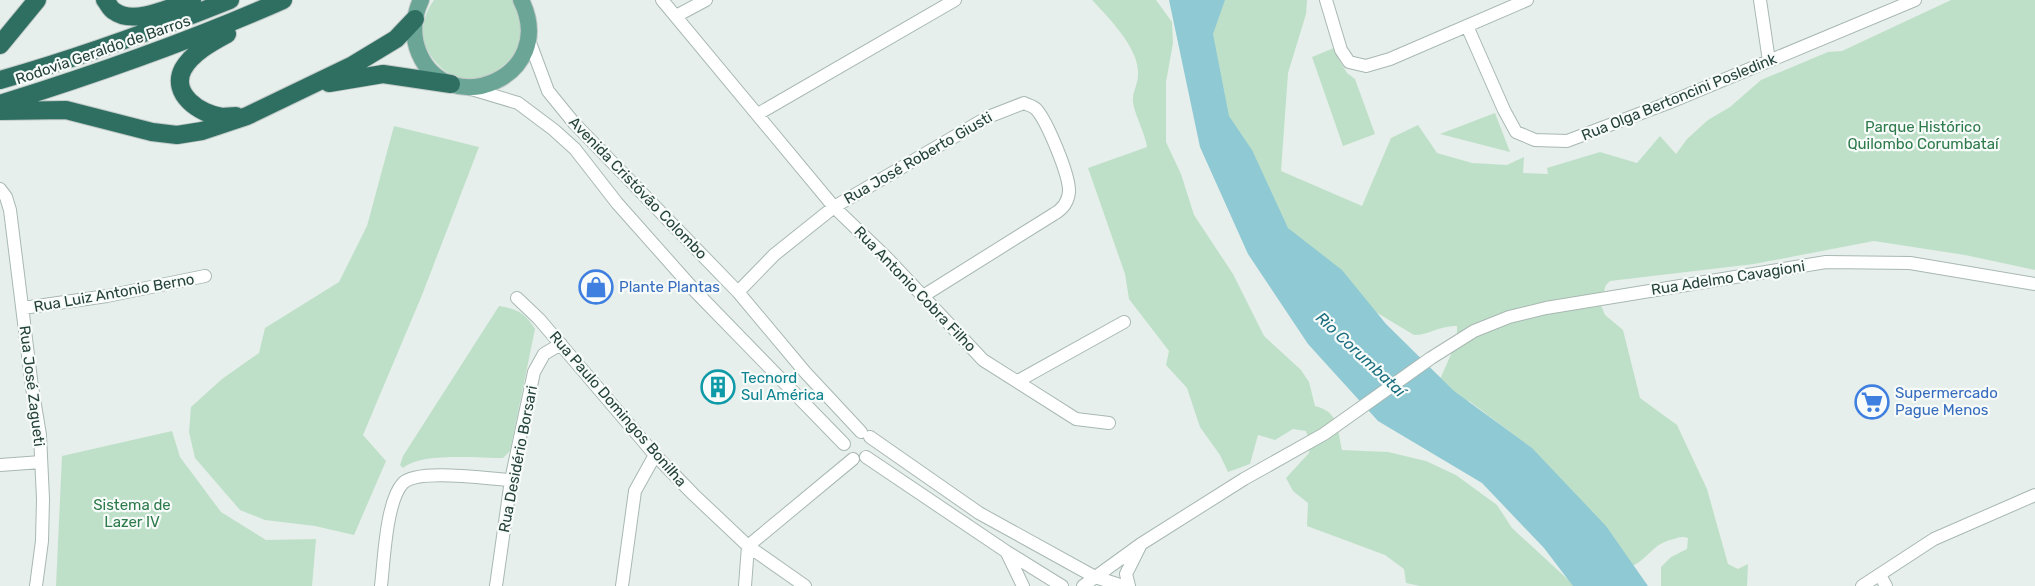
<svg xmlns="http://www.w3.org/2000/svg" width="2035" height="586" font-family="Rubik,sans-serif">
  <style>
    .green { fill: #bfe0c8 }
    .water { fill: #8ec9d4 }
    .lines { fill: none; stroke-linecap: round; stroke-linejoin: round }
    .minor-casing { stroke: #a8b8b2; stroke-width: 14 }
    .major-casing { stroke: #c2cac8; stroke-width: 18 }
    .highway-casing { stroke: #c2cac8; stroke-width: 20 }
    .minor { stroke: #fff; stroke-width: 12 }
    .major { stroke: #6aa596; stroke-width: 16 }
    .highway { stroke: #2f6f62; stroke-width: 18 }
    .labels { text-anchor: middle; stroke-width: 4.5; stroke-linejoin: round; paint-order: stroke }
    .street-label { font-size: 15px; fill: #24423a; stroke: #f7fbf9 }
    .park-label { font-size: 15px; fill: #2d7a4b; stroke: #f7fbf9 }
    .shop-label { font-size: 15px; fill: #366cbe; stroke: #f7fbf9; text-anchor: start }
    .culture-label { font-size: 15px; fill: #0d838f; stroke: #f7fbf9; text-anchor: start }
    .water-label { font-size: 16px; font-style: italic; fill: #1c6f80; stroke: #f7fbf9 }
  </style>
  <rect width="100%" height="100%" fill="#e6efeb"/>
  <path class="green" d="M434,0H512C517,10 522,20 522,31C521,48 513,59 499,69C495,71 492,75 488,77C462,90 433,67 425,44C420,29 425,12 434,0Z
    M1092,0H1156L1172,22L1173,43L1166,82V142L1181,174L1194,215L1233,274L1264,336L1301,370L1309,382L1315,406C1339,412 1337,428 1342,450L1388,452L1426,461L1456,475L1497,505L1512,528L1575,586H1420L1406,583L1404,569L1385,555L1307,526L1308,503L1293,491L1286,478L1309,453L1310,443L1306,431L1293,429L1275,440L1258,435L1250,464L1228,472L1220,455L1200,427L1187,388L1166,365L1169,351L1129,299L1125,274L1088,168L1147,147C1145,133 1134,113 1133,102C1132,93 1138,84 1138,75C1140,49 1108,17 1092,0Z
    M1195,0H1307L1306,14L1288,73L1281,171L1362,206L1391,138L1418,125L1437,153L1472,163L1507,165L1524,157L1523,173L1548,174L1547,168L1600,152L1637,163L1660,136L1676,154L1687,139L1708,120L1730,107L1761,80L1828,52L1842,51L1951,0H2035V270L1965,255L1874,241L1754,264L1610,281L1606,285L1600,303L1605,315L1623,330L1640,398L1677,425L1707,489L1728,564L1738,569L1748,564L1747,586H1661V567L1671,557L1687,549L1688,538C1682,536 1680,537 1674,539C1651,544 1650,558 1632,566L1529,446L1469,401L1432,397L1457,341V326C1441,325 1429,335 1414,335L1349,296L1288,228L1232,156Z
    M1334,48L1339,60L1347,73L1355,79L1375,134L1343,146L1312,57Z
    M1495,113L1510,152L1440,134Z
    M394,126L479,147L422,295L363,435L386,461L354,535L315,526L265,520L240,510L195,458L189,432L191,407L222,379L259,353L265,328L339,282L367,226Z
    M499,306C517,309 525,313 535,329L510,451L503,458C478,458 421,452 403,468L400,465L403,456Z
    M172,431L180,457L221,512L266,540L316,539L312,586H56L62,456Z"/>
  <path class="water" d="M1169,0H1225L1213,34L1229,116L1252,150L1288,228L1342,270L1386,324L1454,391L1532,448L1606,526L1648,586H1573L1544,548L1482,483L1378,421L1308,344L1248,254L1200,147Z"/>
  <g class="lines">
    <defs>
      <path id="minor" d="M662,0L834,207L886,257L983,360L1076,419L1109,423
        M1326,0L1341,50L1349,62L1366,66L1390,59L1527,0
        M1760,0L1769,61
        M676,16L706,0
        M1467,26L1504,110L1516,132L1535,140L1567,141L1668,103L1915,0
        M529,40L548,91L574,123L738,292L805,372L861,432
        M468,88L518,103L554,130L575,149L617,203L696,292L844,444
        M758,114L955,0
        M0,189L6,197L10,210L32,387L40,435L43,499L42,541L36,586
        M738,292L774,255L834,207L988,117L1024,103C1028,105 1033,106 1036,109C1047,121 1070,176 1069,192C1068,202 1063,209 1054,214L923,296
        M517,298L539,319L655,455L693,494L748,546L805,586
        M23,308L107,296L205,276
        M1018,381L1124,322
        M870,437L979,513L1095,577L1123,586
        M866,457L1007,552L1062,586
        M0,465L41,462
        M748,546L853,459
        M1007,553L1023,586
        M1880,575L1886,586
        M381,586C384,561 386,501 403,483C418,468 489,479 511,480
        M496,586L511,480L534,372L544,354L561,344
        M622,586L635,491L655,455
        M745,586L748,546
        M1083,586L1141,544L1244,479L1324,434L1431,358L1474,331L1509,317L1546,308L1826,262L1910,263L2035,284
        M1129,586L1126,574L1140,546
        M1862,586L1934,539L2035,495"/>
      <path id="major" d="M421,0C413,17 412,36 419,53C448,122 559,77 521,0"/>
      <path id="highway" d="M105,0C108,3 110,9 114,11C133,26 172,7 192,0
        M227,34C212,42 192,53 183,69C170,94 200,114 222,117C226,117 232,116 236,116
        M0,45L37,0
        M0,80C78,58 155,30 230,0
        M329,83L383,74L451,84
        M0,104C96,74 191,41 283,0
        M0,111L66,110L152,132L177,135L202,131L247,116L353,65L396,39L415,19"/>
    </defs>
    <use href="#minor" class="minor-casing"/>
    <use href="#major" class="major-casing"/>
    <use href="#highway" class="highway-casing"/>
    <use href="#minor" class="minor"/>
    <use href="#major" class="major"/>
    <use href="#highway" class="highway"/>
  </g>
  <defs>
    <symbol id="shop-ring" viewBox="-11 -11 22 22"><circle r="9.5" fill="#f7fbf9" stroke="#3f7fe0" stroke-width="1.5"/><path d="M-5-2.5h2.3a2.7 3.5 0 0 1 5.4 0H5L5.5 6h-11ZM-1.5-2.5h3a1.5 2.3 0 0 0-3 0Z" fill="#3f7fe0"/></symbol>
    <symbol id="building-ring" viewBox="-11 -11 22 22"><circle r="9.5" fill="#f7fbf9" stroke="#0f9aa8" stroke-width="1.5"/><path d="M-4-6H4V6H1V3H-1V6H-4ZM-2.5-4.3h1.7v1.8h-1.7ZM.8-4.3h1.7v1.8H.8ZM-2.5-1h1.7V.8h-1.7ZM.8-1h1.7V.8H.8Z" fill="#0f9aa8"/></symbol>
    <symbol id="supermarket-ring" viewBox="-11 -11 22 22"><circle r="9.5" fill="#f7fbf9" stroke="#3f7fe0" stroke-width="1.5"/><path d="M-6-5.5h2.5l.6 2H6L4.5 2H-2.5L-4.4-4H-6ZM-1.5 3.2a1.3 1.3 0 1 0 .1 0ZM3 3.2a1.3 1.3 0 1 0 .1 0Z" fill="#3f7fe0"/></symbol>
  </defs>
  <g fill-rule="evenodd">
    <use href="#shop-ring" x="577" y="268" width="38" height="38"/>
    <use href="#building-ring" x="699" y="368" width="38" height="38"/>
    <use href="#supermarket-ring" x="1853" y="383" width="38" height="38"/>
  </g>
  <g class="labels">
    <g class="street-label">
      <text transform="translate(103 50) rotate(-19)" y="5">Rodovia Geraldo de Barros</text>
      <text transform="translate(1679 97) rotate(-22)" y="5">Rua Olga Bertoncini Posledink</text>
      <text transform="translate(918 158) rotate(-30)" y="5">Rua José Roberto Giusti</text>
      <text transform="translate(638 188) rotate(46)" y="5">Avenida Cristóvão Colombo</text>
      <text transform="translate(1728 278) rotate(-9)" y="5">Rua Adelmo Cavagioni</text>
      <text transform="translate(915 289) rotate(46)" y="5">Rua Antonio Cobra Filho</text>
      <text transform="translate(114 293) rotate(-10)" y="5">Rua Luiz Antonio Berno</text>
      <text transform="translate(32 386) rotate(83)" y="5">Rua José Zagueti</text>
      <text transform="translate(618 409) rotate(49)" y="5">Rua Paulo Domingos Bonilha</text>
      <text transform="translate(518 459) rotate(-79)" y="5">Rua Desidério Borsari</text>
    </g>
    <g class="park-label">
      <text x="1923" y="132">Parque Histórico<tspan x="1923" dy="17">Quilombo Corumbataí</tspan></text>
      <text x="132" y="510">Sistema de<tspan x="132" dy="17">Lazer IV</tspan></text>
    </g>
    <g class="shop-label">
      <text x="619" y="292">Plante Plantas</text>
      <text x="1895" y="398">Supermercado<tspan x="1895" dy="17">Pague Menos</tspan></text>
    </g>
    <g class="culture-label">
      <text x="741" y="383">Tecnord<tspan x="741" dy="17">Sul América</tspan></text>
    </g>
    <g class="water-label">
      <text transform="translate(1361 354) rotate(43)" y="6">Rio Corumbataí</text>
    </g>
  </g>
</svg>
